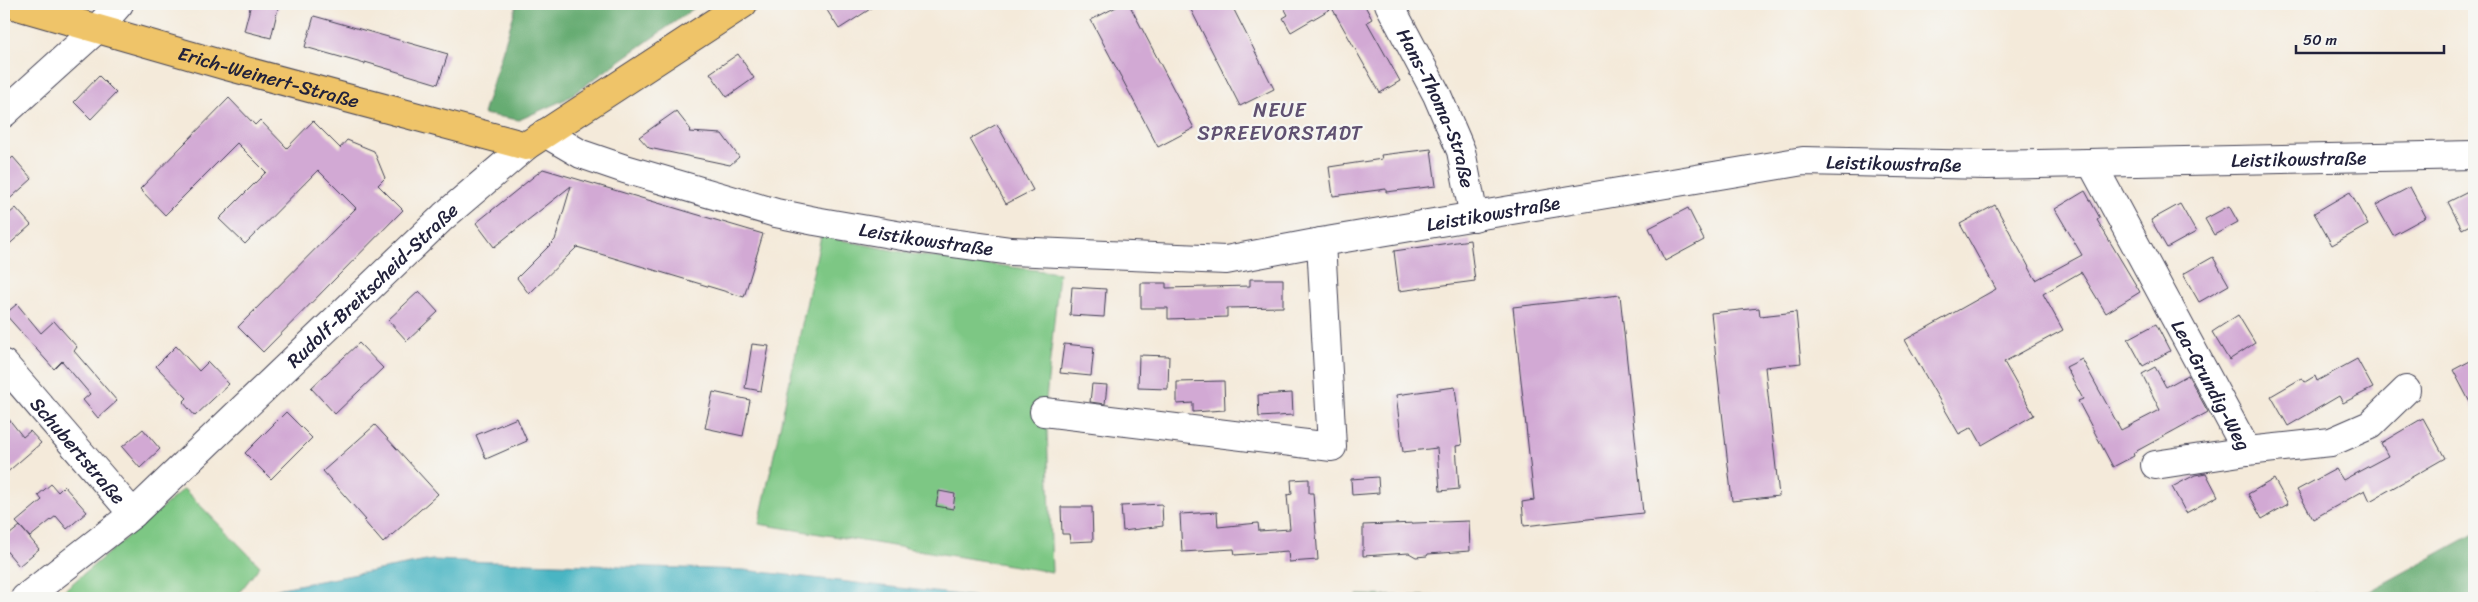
<svg xmlns="http://www.w3.org/2000/svg" width="2478" height="602" font-family="Sriracha,sans-serif">
  <style>
    .green { fill: #7dc784; stroke: #507460 }
    .forest { fill: #66ac72; stroke: #446756 }
    .water { fill: #48b5c3; stroke: #356c7f }
    .building { fill: #d2a9d4 }
    .lines { fill: none; stroke-linecap: round; stroke-linejoin: round }
    .minor-casing { stroke: #424053; stroke-width: 30 }
    .major-casing { stroke: #424053; stroke-width: 30 }
    .minor { stroke: #fff; stroke-width: 28 }
    .major { stroke: #efc469; stroke-width: 28 }
    .labels { text-anchor: middle; stroke-width: 4.5; stroke-linejoin: round; paint-order: stroke }
    .street-label { font-size: 19px; fill: #22223b; stroke: #f6f6f2 }
    .neighbourhood-label { font-size: 20px; letter-spacing: 1px; fill: #605171; stroke: #f6f6f2 }
  </style>
  <rect width="100%" height="100%" fill="#f6f6f2"/>
  <filter id="ink" filterUnits="userSpaceOnUse"><feTurbulence type="fractalNoise" baseFrequency=".02" numOctaves="2"/><feDisplacementMap in="SourceGraphic" scale="10" xChannelSelector="R" yChannelSelector="G"/><feConvolveMatrix kernelMatrix="1 2 1 2 8 2 1 2 1" color-interpolation-filters="sRGB"/></filter>
  <filter id="wash" filterUnits="userSpaceOnUse"><feTurbulence type="fractalNoise" baseFrequency=".0096" numOctaves="4" result="noise"/><feDisplacementMap in="SourceGraphic" scale="20" xChannelSelector="R" yChannelSelector="G"/><feGaussianBlur stdDeviation="1.12" result="paint"/><feColorMatrix in="noise" values="0 0 0 0 0 0 0 0 0 0 0 0 0 0 0 0 0 1.4 0 .05"/><feComposite in="paint" operator="in"/></filter>
  <g filter="url(#wash)">
    <rect width="100%" height="100%" fill="#f4eada"/>
    <path class="green" d="M821,236L917,255L1059,273L1046,399L1052,572L759,524Z
      M184,489L260,566L235,598H55Z"/>
    <path class="forest" d="M517,4H700L566,99L519,120L483,114Z
      M2474,534V598H2201L2368,592Z
      M1357,595L1529,598H1357Z"/>
    <path class="water" d="M432,560L744,570L986,598H246L282,588Z"/>
    <g id="blocks">
      <path class="building" d="M251,4H279L271,38L244,31Z
        M823,4H878L839,29Z
        M1122,4H1129L1194,128L1158,147L1091,20Z
        M1188,4H1231L1274,89L1240,106Z
        M1282,4H1364L1372,19L1367,22L1400,81L1380,93L1332,8L1291,32L1283,18L1288,15Z
        M314,16L448,54L438,84L365,62V64L305,47Z
        M738,54L754,78L727,97L710,73Z
        M99,76L116,93L91,119L74,102Z
        M229,98L255,125L260,120L287,148L313,121L340,148L347,140L374,151L385,178L378,185L403,210L263,352L238,327L356,208L318,170L245,244L219,219L266,172L237,143L165,215L140,189Z
        M676,111L691,130L689,132L722,134L739,157L730,165L649,148L639,137Z
        M997,124L1033,190L1006,204L970,139Z
        M1431,149L1436,186L1386,192V189L1333,196L1329,167L1382,159L1381,155Z
        M13,157L32,179L4,204V165Z
        M543,169L763,234L744,297L577,247L529,294L517,278L555,240L571,186L494,247L476,223Z
        M2410,187L2426,217L2393,235L2376,205Z
        M2474,189V223L2462,229L2448,202Z
        M2085,191L2100,218L2097,220L2140,292L2106,313L2081,272L2043,294L2063,330L2004,362L2034,415L1982,445L1972,427L1959,434L1905,340L1996,289L1960,224L1995,205L2036,280L2082,255L2055,209Z
        M2350,192L2368,225L2332,245L2314,213Z
        M2180,204L2196,232L2167,248L2151,220Z
        M2229,206L2238,222L2214,235L2205,219Z
        M16,208L31,225L4,249V218Z
        M1688,208L1704,240L1665,261L1649,228Z
        M1470,240L1475,281L1399,291L1394,251Z
        M2213,257L2229,285L2199,302L2183,274Z
        M1250,279H1283V307L1227,308V317L1168,319V308H1141V283H1166V288L1250,286Z
        M1072,287L1106,289L1104,317L1070,315Z
        M419,291L438,312L407,341L388,320Z
        M1620,295L1643,513L1524,526L1522,502L1534,500L1513,307Z
        M17,304L41,333L54,321L77,347L74,351L117,401L98,418L83,400L90,394L62,361L54,369L5,314Z
        M1759,308L1760,316L1796,312L1801,363L1765,367L1779,496L1732,501L1711,313Z
        M2238,315L2255,343L2229,360L2212,332Z
        M2156,324L2170,351L2143,366L2128,339Z
        M359,343L383,368L335,414L311,388Z
        M752,344L769,346L761,391L745,388Z
        M1064,344L1094,347L1091,376L1060,373Z
        M176,346L199,371L208,362L229,384L195,416L183,402L187,398L156,366Z
        M1139,355L1169,356L1168,389L1138,388Z
        M2082,359L2121,430L2160,410L2142,374L2155,367L2166,387L2188,375L2208,412L2133,453L2134,456L2113,467L2078,401L2083,399L2066,367Z
        M2357,359L2373,388L2343,403L2339,396L2288,426L2271,396L2302,378L2305,382L2315,376L2317,381Z
        M2474,359V410L2453,370Z
        M1224,381L1225,410L1193,412V403L1177,404V382Z
        M1092,384L1107,385L1105,404L1090,402Z
        M1455,387L1462,445L1456,446L1459,489L1440,491L1437,448L1403,452L1396,395Z
        M713,392L750,400L743,436L705,428Z
        M1292,393L1293,415L1259,417L1258,395Z
        M286,412L312,438L271,479L245,453Z
        M4,413L23,437L30,431L41,443L4,475Z
        M517,418L527,441L486,459L476,435Z
        M2423,418L2445,458L2370,501L2365,490L2313,519L2297,490L2336,469L2343,480L2388,456L2381,443Z
        M375,425L438,494L383,543L364,521L366,520L323,471Z
        M143,429L160,449L140,468L122,447Z
        M2206,473L2218,496L2186,513L2172,487L2195,475Z
        M1378,477L1379,493L1352,495L1351,479Z
        M1309,479V493H1313L1318,560L1289,562L1288,551L1235,555L1234,549L1182,552L1180,514L1217,512L1218,527L1258,523L1259,531L1290,529L1287,495L1292,494L1291,480Z
        M2274,479L2288,504L2262,519L2248,494Z
        M51,484L58,492L64,486L87,512L67,529L56,516L30,537L16,522L42,500L38,495Z
        M939,491L955,494L953,509L936,506Z
        M1162,504L1163,526L1123,531L1121,506Z
        M1061,507H1092L1093,541L1070,542L1069,534H1062Z
        M1469,521L1470,551L1428,554L1427,556L1416,557L1409,553L1363,556V525Z
        M20,526L39,549L19,566L4,548V539Z"/>
    </g>
  </g>
  <g filter="url(#ink)">
    <use href="#blocks" fill-opacity="0" stroke="#424053" stroke-width="1"/>
    <g class="lines">
      <defs>
        <g id="minor">
          <path id="s1" d="M1389,4L1437,95L1461,151L1474,217"/>
          <path d="M4,113L98,28L119,4"/>
          <path id="s2" d="M545,133L581,154L625,169L776,213L815,221L908,237L1011,251L1226,260L1321,242L1803,161L1987,165L2474,155"/>
          <path id="s3" d="M2092,164L2247,451L2331,442L2370,425L2406,390"/>
          <path id="s4" d="M4,364L133,514"/>
          <path d="M1044,412L1332,447L1321,242"/>
          <path d="M2155,465L2247,451"/>
          <path id="s5" d="M25,598L133,514L444,216L526,146"/>
        </g>
        <g id="major">
          <path id="s6" d="M11,4L227,66L526,146L743,4"/>
        </g>
      </defs>
      <use href="#minor" class="minor-casing"/>
      <use href="#major" class="major-casing"/>
      <use href="#minor" class="minor"/>
      <use href="#major" class="major"/>
    </g>
  </g>
  <g class="labels">
    <g class="street-label">
      <text dy="7" stroke="none"><textPath href="#s6" startOffset="268">Erich-Weinert-Straße</textPath></text>
      <text dy="7" stroke="none"><textPath href="#s1" startOffset="115">Hans-Thoma-Straße</textPath></text>
      <text dy="7" stroke="none"><textPath href="#s2" startOffset="1780">Leistikowstraße</textPath></text>
      <text dy="7" stroke="none"><textPath href="#s2" startOffset="1375">Leistikowstraße</textPath></text>
      <text dy="7" stroke="none"><textPath href="#s2" startOffset="970">Leistikowstraße</textPath></text>
      <text dy="7" stroke="none"><textPath href="#s2" startOffset="398">Leistikowstraße</textPath></text>
      <text dy="7" stroke="none"><textPath href="#s5" startOffset="468">Rudolf-Breitscheid-Straße</textPath></text>
      <text dy="7" stroke="none"><textPath href="#s3" startOffset="251">Lea-Grundig-Weg</textPath></text>
      <text dy="7" stroke="none"><textPath href="#s4" startOffset="114">Schubertstraße</textPath></text>
    </g>
    <g class="neighbourhood-label">
      <text x="1280" y="117">NEUE<tspan x="1280" dy="23">SPREEVORSTADT</tspan></text>
    </g>
  </g>
  <rect width="2478" height="602" fill="none" stroke="#f6f6f2" stroke-width="20"/>
  <path d="M2296 45v8h148v-8" fill="none" stroke="#22223b" stroke-width="2.5"/>
  <text x="2303" y="45" font-size="15" fill="#22223b" stroke="#f6f6f2" stroke-width="4" paint-order="stroke">50 m</text>
</svg>
